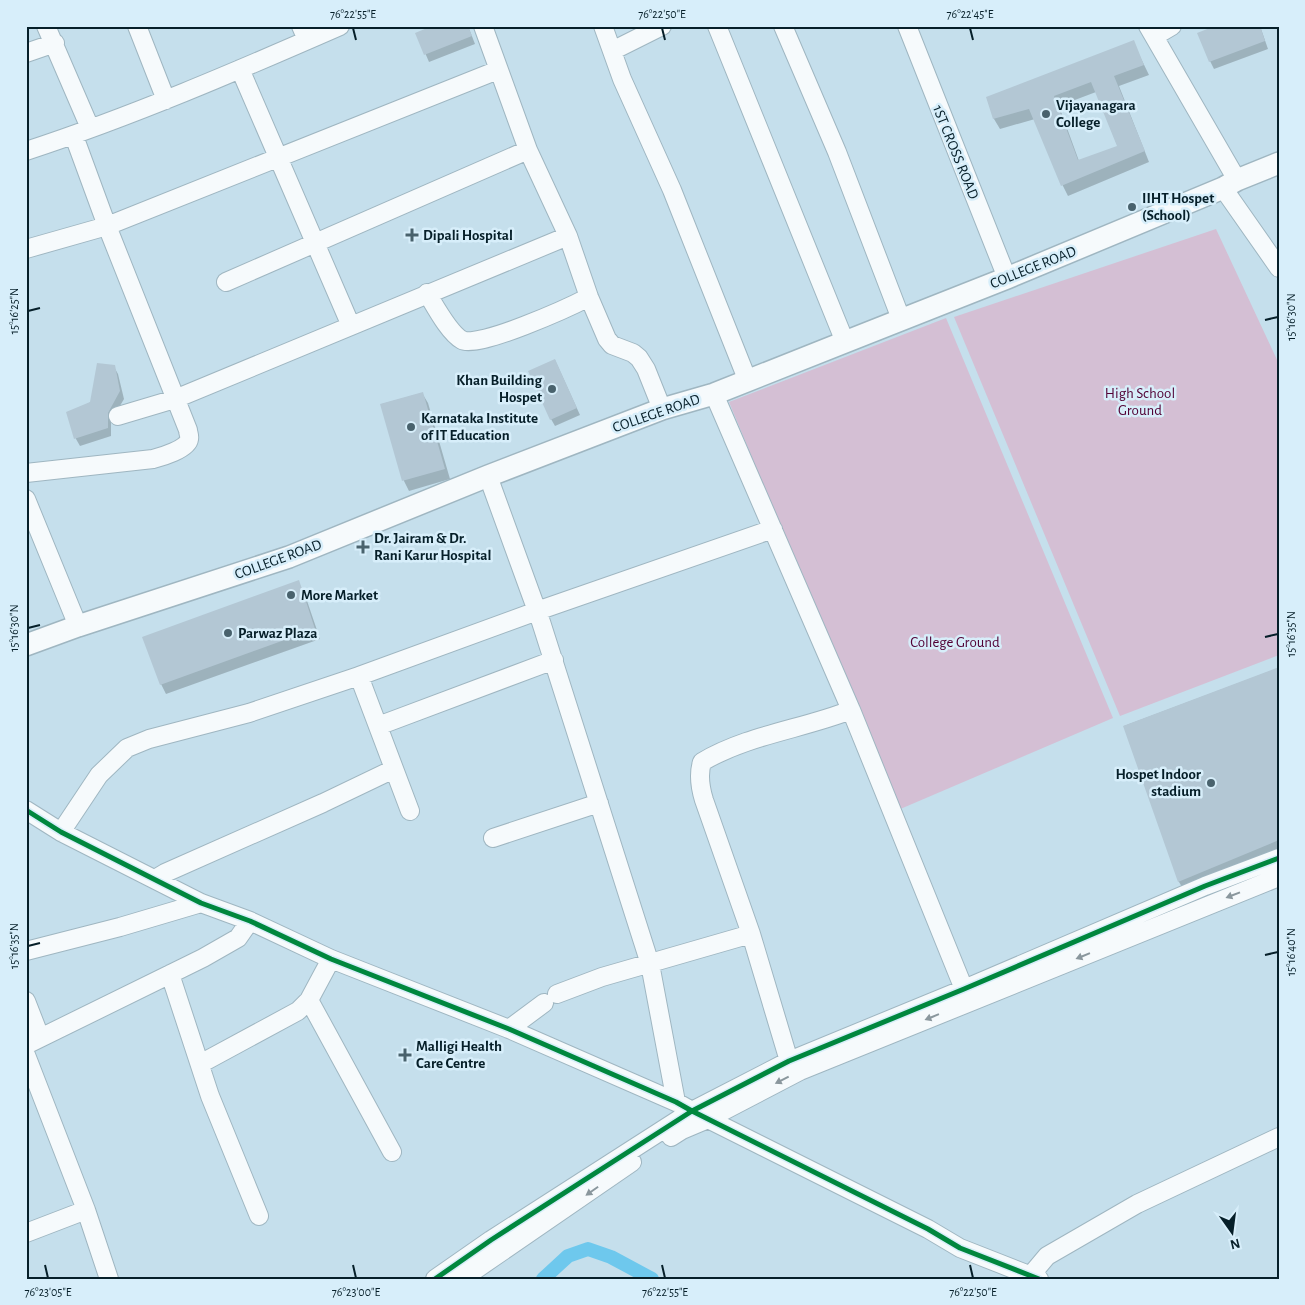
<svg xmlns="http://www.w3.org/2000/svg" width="1305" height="1305" font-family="'Alegreya Sans',sans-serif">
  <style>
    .green { fill: #d4bfd4 }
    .shadow { fill: #0003; fill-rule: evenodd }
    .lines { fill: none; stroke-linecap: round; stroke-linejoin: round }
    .canal { stroke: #6ec8ed; stroke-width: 14 }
    .building { fill: #b3c7d4; fill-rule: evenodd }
    .minor-casing { stroke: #9fb6c1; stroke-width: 20 }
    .major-casing { stroke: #9fb6c1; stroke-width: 24 }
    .minor { stroke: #f6fafc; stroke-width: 18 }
    .major { stroke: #f6fafc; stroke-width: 21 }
    .cycleway-casing { stroke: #d7eefa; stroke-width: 8 }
    .cycleway { stroke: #00873e; stroke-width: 5 }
    .oneway { fill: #8a979d }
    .ticks { fill: none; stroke: #061f29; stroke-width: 2 }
    .poi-dot { fill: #49626d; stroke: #d7eefa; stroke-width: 2 }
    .labels { text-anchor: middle; stroke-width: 5; stroke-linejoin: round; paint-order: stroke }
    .poi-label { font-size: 15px; font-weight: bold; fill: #061f29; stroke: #d7eefa; text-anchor: start }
    .street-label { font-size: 15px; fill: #061f29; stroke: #d7eefa }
    .park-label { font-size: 15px; fill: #510034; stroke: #d7eefa }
    .neatline { fill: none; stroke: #061f29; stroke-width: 2 }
    .ticks-label { font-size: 12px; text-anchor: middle; fill: #061f29 }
  </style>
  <rect width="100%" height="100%" fill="#c5dfec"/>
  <path class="green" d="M1216,229L1279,364V655L1120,716L954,317Z
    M946,318L1113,718L898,810L729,402Z"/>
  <path class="shadow" d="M468,26L475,44L429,62L417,34Z
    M1218,26H1260L1268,49L1214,69L1210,61Z
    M1133,42L1149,75L1119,86L1149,162L1068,196L1063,186L1035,119L1000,129L994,119L987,98ZM1096,92L1118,147L1079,161L1059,106Z
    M555,360L580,415L555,426L551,419Z
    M114,367L118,374L124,399L111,421V436L80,446L76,439L68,413L91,402Z
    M422,393L428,403L450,479L409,491L404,481L382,404Z
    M298,582L304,592L320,639L166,694L161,684Z
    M1279,668V852L1185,892L1179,882L1124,726Z"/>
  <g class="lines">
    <path class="canal" d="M543,1279L568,1256L588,1249L611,1257L652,1279"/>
  </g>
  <path class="building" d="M432,26H468L472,36L424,55L415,33Z
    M1215,26H1260L1265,41L1209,62L1197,33Z
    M1134,40L1144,65L1114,76L1145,151L1061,186L1029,109L993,119L986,97ZM1091,82L1117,146L1078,160L1054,96Z
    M555,359L577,408L550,420L528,371Z
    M97,363L115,365L120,391L108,413V428L74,439L66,412L90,402Z
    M423,392L445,469L402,481L380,404Z
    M299,580L315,629L160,685L142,637Z
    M1279,667V840L1178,882L1123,726Z"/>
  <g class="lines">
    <defs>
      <path id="minor" d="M46,26L90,128
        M137,26L166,100
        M301,26L307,40
        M483,26L528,150L568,236L589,297L607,339L612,345L633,353L639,358L646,369L662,409
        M603,26L622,79L672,190L747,379
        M717,26L845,342
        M783,26L837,152L901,319
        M907,26L1007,278
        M1148,26L1237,180
        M1155,36L1172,26
        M612,51L662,26
        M26,53L55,43
        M240,69L351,326
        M26,151C133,116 237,71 340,26
        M1223,188L1279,268
        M26,249L107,226L498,70
        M226,282L528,150
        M427,293C435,306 449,333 462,340C478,349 570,307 589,297
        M714,394L851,710L968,999
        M118,416L175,399L568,236
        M26,473L153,459C161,457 188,449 189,439C190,436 188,433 188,430L107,226L74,136
        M488,476L541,622L650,964L676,1102
        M26,499L78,626
        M359,676L537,611L773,529
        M378,726L554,660
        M26,810L61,832L201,903L250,921L331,959L509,1029L676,1102L692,1111L928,1229L960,1248L1039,1279
        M61,832L99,775L127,748L149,739L249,713L359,676L410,811
        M493,838L599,803
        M155,879L165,873L323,803L394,769
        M26,951L120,927L201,903
        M170,974L210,1096L259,1216
        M557,994L602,977L751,934
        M309,1000L392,1152
        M26,1001L40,1037
        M509,1029L544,1003
        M26,1045L203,958L238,938L250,921
        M26,1055L86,1210L109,1279
        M789,1061L751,934L704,800C700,787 698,775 702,762C747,735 803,729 851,710
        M200,1064L298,1011L309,1000L331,959
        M671,1137L682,1130L708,1119L800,1071L1279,877
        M26,1233L86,1210
        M1031,1275L1047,1256L1137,1204L1279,1137
        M435,1279L491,1240L692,1111L789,1061L964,989L1205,886L1279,858
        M462,1279L632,1162"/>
      <path id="major" d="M26,645L78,626L289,557L488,476L662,409L714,394L845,342L1007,278L1223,188L1237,180L1279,163"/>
    </defs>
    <use href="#minor" class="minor-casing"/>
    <use href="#major" class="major-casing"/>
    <use href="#minor" class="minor"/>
    <use href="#major" class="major"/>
    <defs>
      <path id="cycleway" d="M26,810L61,832L201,903L250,921L331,959L509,1029L676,1102L692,1111L928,1229L960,1248L1039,1279
        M435,1279L491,1240L692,1111L789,1061L964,989L1205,886L1279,858"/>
    </defs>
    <use href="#cycleway" class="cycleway-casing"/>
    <use href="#cycleway" class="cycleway"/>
  </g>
  <defs><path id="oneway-solid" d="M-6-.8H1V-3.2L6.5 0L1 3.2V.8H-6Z" transform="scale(1.25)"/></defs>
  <g class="oneway">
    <use href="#oneway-solid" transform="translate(1233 895) rotate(159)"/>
    <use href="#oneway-solid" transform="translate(1083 956) rotate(158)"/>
    <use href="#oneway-solid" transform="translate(932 1017) rotate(158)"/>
    <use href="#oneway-solid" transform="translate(782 1080) rotate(153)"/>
    <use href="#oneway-solid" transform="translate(592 1191) rotate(145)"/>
  </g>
  <path class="ticks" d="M353,28L356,40M662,28L665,40M970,28L973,40M28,311L40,308M1265,320L1278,317M28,628L40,625M1265,637L1278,634M28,946L40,943M1265,955L1278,952M45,1265L48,1278M353,1265L356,1278M662,1265L665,1278M970,1265L973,1278"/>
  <g class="poi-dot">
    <circle cx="1046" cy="114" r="5"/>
    <circle cx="1132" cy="207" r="5"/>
    <path d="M409.5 227.5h5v5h5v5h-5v5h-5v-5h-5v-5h5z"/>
    <circle cx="552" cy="389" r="5"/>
    <circle cx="411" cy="427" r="5"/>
    <path d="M360.5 539.5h5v5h5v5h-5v5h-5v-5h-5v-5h5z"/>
    <circle cx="291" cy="595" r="5"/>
    <circle cx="228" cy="633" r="5"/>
    <circle cx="1211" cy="783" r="5"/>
    <path d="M402.5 1047.5h5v5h5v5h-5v5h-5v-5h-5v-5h5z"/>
  </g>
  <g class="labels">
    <g class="poi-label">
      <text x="1056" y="110">Vijayanagara<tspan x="1056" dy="17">College</tspan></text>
      <text x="1142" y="203">IIHT Hospet<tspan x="1142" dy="17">(School)</tspan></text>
      <text x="423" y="240">Dipali Hospital</text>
      <text x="542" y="385" text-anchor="end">Khan Building<tspan x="542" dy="17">Hospet</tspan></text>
      <text x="421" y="423">Karnataka Institute<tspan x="421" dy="17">of IT Education</tspan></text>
      <text x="374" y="543">Dr. Jairam &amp; Dr.<tspan x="374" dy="17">Rani Karur Hospital</tspan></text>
      <text x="301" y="600">More Market</text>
      <text x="238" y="638">Parwaz Plaza</text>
      <text x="1201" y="779" text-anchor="end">Hospet Indoor<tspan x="1201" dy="17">stadium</tspan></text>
      <text x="416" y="1051">Malligi Health<tspan x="416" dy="17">Care Centre</tspan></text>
    </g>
    <g class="street-label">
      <text transform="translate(956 152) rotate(68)" y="5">1ST CROSS ROAD</text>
      <text transform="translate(1033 267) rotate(-22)" y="5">COLLEGE ROAD</text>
      <text transform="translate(656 413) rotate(-19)" y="5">COLLEGE ROAD</text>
      <text transform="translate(278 559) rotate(-20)" y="5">COLLEGE ROAD</text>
    </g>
    <g class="park-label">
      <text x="1140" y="398">High School<tspan x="1140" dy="17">Ground</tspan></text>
      <text x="955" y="647">College Ground</text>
    </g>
  </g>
  <rect width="1305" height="1305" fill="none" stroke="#d7eefa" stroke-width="55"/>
  <g transform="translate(1232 1232) rotate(166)" stroke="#d7eefa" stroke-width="4" paint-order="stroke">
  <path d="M0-4L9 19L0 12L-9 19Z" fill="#061f29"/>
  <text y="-8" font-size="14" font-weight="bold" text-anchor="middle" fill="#061f29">N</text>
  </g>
  <rect x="28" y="28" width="1250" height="1250" class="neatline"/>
  <g class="ticks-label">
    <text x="353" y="18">76°22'55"E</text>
    <text x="662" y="18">76°22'50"E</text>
    <text x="970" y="18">76°22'45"E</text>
    <text transform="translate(14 311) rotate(-90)" y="4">15°16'25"N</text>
    <text transform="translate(1291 317) rotate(-90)" y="4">15°16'30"N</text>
    <text transform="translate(14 628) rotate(-90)" y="4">15°16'30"N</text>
    <text transform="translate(1291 634) rotate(-90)" y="4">15°16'35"N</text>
    <text transform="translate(14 946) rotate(-90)" y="4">15°16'35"N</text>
    <text transform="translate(1291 952) rotate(-90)" y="4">15°16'40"N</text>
    <text x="48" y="1296">76°23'05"E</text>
    <text x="356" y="1296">76°23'00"E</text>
    <text x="665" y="1296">76°22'55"E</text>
    <text x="973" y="1296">76°22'50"E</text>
  </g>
</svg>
